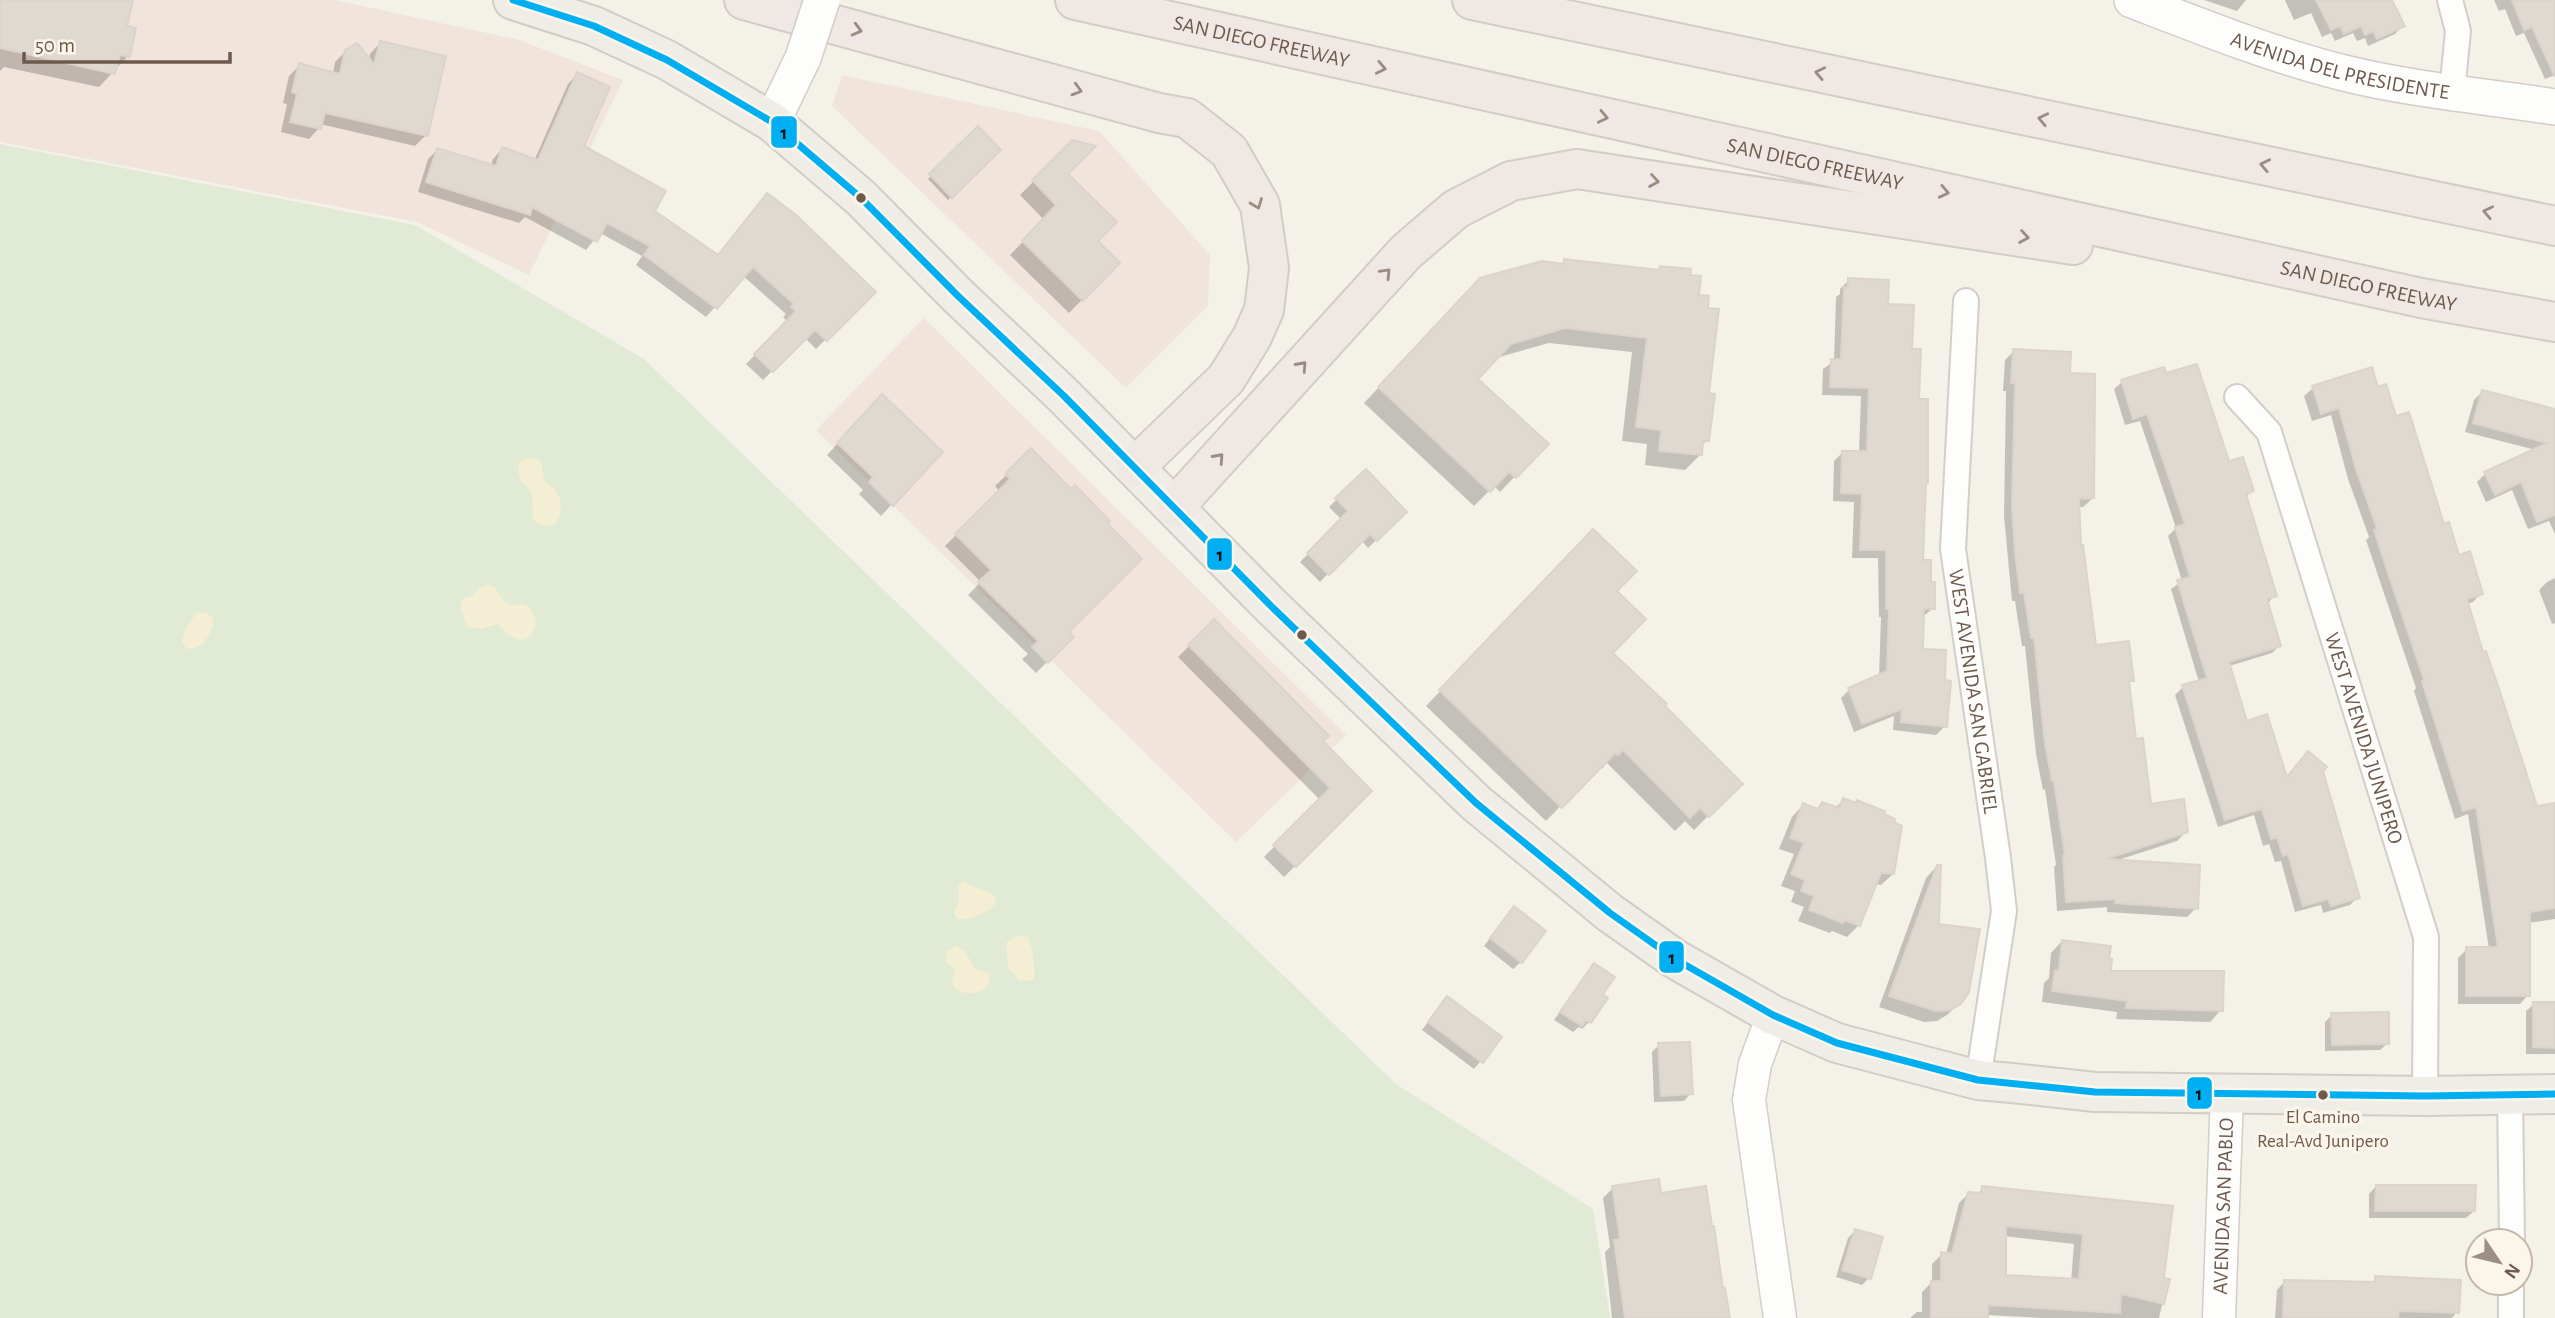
<svg xmlns="http://www.w3.org/2000/svg" width="2555" height="1318" font-family="'Alegreya Sans',sans-serif">
  <style>
    .commercial { fill: #f1e4da }
    .green { fill: #e0ead5 }
    .sand { fill: #f4eed4 }
    .shadow { fill: #0003; fill-rule: evenodd }
    .building { fill: #e0d9d2; stroke: #dcd4cc; stroke-width: 2; fill-rule: evenodd }
    .lines { fill: none; stroke-linecap: round; stroke-linejoin: round }
    .minor-casing { stroke: #d3cec7; stroke-width: 28 }
    .tertiary-casing { stroke: #d3cec7; stroke-width: 35 }
    .secondary-casing { stroke: #d3cdc6; stroke-width: 38 }
    .primary-casing { stroke: #d3ccc6; stroke-width: 42 }
    .motorway-casing { stroke: #d3ccc6; stroke-width: 42 }
    .minor { stroke: #fdfdfc; stroke-width: 24 }
    .tertiary { stroke: #fdfdfc; stroke-width: 32 }
    .secondary { stroke: #fdfdfc; stroke-width: 35 }
    .primary { stroke: #f0ede6; stroke-width: 38 }
    .motorway { stroke: #efe8e4; stroke-width: 38 }
    .secondary-bridge-casing { stroke: #d3cdc6; stroke-width: 38; stroke-linecap: butt }
    .secondary-bridge { stroke: #fdfdfc; stroke-width: 35 }
    .bus-1-casing { stroke: #fcf6ea; stroke-width: 12 }
    .bus-1 { stroke: #00aff2; stroke-width: 7 }
    .oneway { stroke: #9b8c82 }
    .bus-dot { fill: #6e5a4d; stroke: #fcf6ea; stroke-width: 2.5 }
    .labels { text-anchor: middle; stroke-width: 7; stroke-linejoin: round; paint-order: stroke }
    .bus-label { font-size: 19px; fill: #6e5a4d; stroke: #fcf6ea }
    .street-label { font-size: 21px; fill: #6e5a4d; stroke: #fcf6ea }
    .line-badge { stroke: #fcf6ea; stroke-width: 2.5 }
    .pale-badge-label { font-size: 19px; text-anchor: middle; font-weight: bold; fill: #111 }
  </style>
  <rect width="100%" height="100%" fill="#f4f1e9"/>
  <path class="commercial" d="M0,0H335L519,40L623,80L529,275L417,222L0,142Z
    M842,75L1099,131L1210,255L1208,306L1126,388L832,106Z
    M924,318L1346,735L1236,842L816,430Z"/>
  <path class="green" d="M0,144L415,225L644,359L1396,1084L1593,1209L1610,1318H0Z"/>
  <path class="sand" d="M526,458L537,459L541,462C543,467 542,473 544,478C546,485 555,487 558,494C564,506 561,531 542,525C527,521 535,507 532,497C527,481 515,484 519,463Z
    M488,584L493,586C505,598 502,608 523,604C545,613 535,645 517,639C509,637 503,629 498,624L480,629L467,627L460,603L466,597L473,596L479,588Z
    M199,612L207,613L213,618C214,632 203,650 187,649L182,642C183,633 191,617 199,612Z
    M962,881C965,882 992,894 995,896L996,905C986,913 968,923 956,918L954,911L959,901L958,887Z
    M1016,936L1028,937C1032,946 1037,972 1033,981L1019,980L1008,967L1006,943Z
    M956,946L965,951L975,969L989,973C993,993 969,998 955,989L952,981L955,971L945,960L947,951Z"/>
  <path class="shadow" d="M0,0H131L125,28L128,56L99,87L4,67L0,71Z
    M2204,0H2246L2237,11Z
    M2285,0H2391L2402,26L2395,34L2368,46L2365,38L2357,41L2353,33L2335,41L2331,33L2322,37L2311,13L2294,20Z
    M2494,0H2555V75L2545,79L2524,33L2516,36L2505,9L2499,11Z
    M380,43L426,135L415,146L320,124L319,128L309,139L281,132L287,104L283,103L289,76L300,65L333,74L335,62L346,51L369,60L370,54Z
    M577,74L582,147L652,212L717,257L873,292L816,349L805,338L763,380L746,364L788,322L783,317L786,314L743,276L706,317L636,265L642,256L600,233L586,250L525,217L519,223L418,192L428,159L437,150L491,166L493,159L502,149L534,161L568,84Z
    M978,129L999,149L948,200L928,179Z
    M1073,142L1066,174L1095,241L1118,263L1069,313L1010,255L1044,220L1020,195Z
    M1565,260L1657,271L1661,267L1688,276L1697,296L1707,395V440L1701,447L1700,455L1685,470L1645,465L1647,444L1622,441L1632,352L1549,343L1496,358L1476,379L1546,444L1500,492L1494,486L1474,506L1364,403L1465,296L1560,265Z
    M1849,280L1886,305L1910,351L1918,400L1924,485L1921,562L1929,584L1934,608L1922,617L1921,651L1945,726L1936,735L1893,730L1894,716L1854,732L1841,698L1849,690L1879,676L1881,617H1879L1878,558H1852L1854,502L1833,501L1834,461L1842,453H1859L1861,396L1822,395L1823,369L1834,361L1836,297L1840,294V289Z
    M2014,351L2068,375L2093,498L2083,507H2077L2080,548L2094,647L2132,680L2128,684L2135,741L2149,806L2186,832L2177,841L2115,861L2196,908L2187,917L2107,912V907L2057,911L2054,867L2056,865L2045,789L2043,790L2036,754L2025,646H2022L2015,601H2012L2004,516L2006,391H2003L2005,360Z
    M2122,382L2228,463L2252,491L2245,498L2275,595L2267,604L2279,646L2272,653L2229,666L2246,723L2286,779L2321,771L2358,897L2350,905L2323,913L2321,905L2295,912L2281,861L2275,862L2269,844L2263,846L2254,815L2218,827L2175,695L2183,687L2199,682L2171,589L2182,581L2168,536L2176,528L2140,421L2125,425L2114,389Z
    M2313,388L2377,389L2395,418L2458,557L2481,593L2473,602L2466,604L2535,808L2555,805V919L2528,923V995L2520,1004H2458V958L2467,949H2489L2468,814L2455,819L2414,691L2416,688L2366,540L2369,537L2348,479L2331,415L2312,421L2304,396Z
    M2482,392L2555,410V534L2549,521L2528,529L2512,490L2486,502L2477,482L2485,474L2536,450L2465,432L2474,400Z
    M871,408L892,504L881,516L859,494L863,490L827,455Z
    M1031,451L1071,491L1067,632L1072,637L1036,673L1022,659L1028,654L968,595L981,582L945,546L1000,492L995,486Z
    M1366,471L1405,512L1368,548L1361,540L1320,582L1300,562L1342,520L1329,507Z
    M1579,546L1615,591L1611,653L1740,784L1694,830L1685,821L1675,831L1607,763L1602,769L1600,766L1546,821L1426,706Z
    M2555,578V623L2552,624L2539,590L2547,582Z
    M1214,621L1321,741L1370,791L1284,877L1264,857L1320,800L1178,657Z
    M1843,800L1893,874L1881,885L1875,884L1859,925L1847,937L1832,931L1830,933L1798,921L1804,907L1791,902L1795,891L1781,886L1794,854L1779,849L1792,817L1803,805L1815,810L1822,804L1835,808Z
    M1937,866L1938,925L1960,1003L1947,1015L1937,1021L1924,1022L1879,1007L1926,878Z
    M1507,916L1521,962L1513,969L1484,946Z
    M2062,941L2109,973L2221,1010L2210,1022L2116,1019L2117,1012L2042,1002L2044,983L2049,978L2051,953Z
    M1594,965L1601,995L1589,1022L1582,1029L1579,1027L1573,1032L1554,1020Z
    M2534,1004H2555V1054H2526V1011Z
    M1440,1006L1500,1038L1474,1069L1422,1030Z
    M2332,1015L2388,1043L2380,1050L2325,1051V1022Z
    M1659,1045L1691,1093L1684,1101L1654,1102L1652,1052Z
    M2376,1186L2474,1211L2466,1218H2369V1194Z
    M1613,1188L1659,1195L1721,1291L1728,1318H1612L1605,1252L1610,1247L1603,1198Z
    M1983,1188L2171,1208L2162,1279L2168,1280L2159,1318H2041L1986,1315V1318H1910L1917,1312H1922V1292L1932,1282V1264L1942,1254H1946L1959,1203L1969,1193L1977,1194ZM2004,1236L2074,1244L2071,1281L2004,1277Z
    M1855,1231L1869,1278L1862,1285L1836,1277L1848,1238Z
    M2376,1278L2457,1312L2452,1318H2275L2277,1290L2285,1281L2370,1284Z"/>
  <path class="building" d="M0,0H133L127,26L136,28L130,57L120,55L115,74L0,48Z
    M2316,0H2392L2405,26L2377,39L2373,31L2365,35L2361,26L2344,34L2340,26L2331,30Z
    M2512,0H2555V77L2532,27L2524,30Z
    M380,41L446,56L428,136L325,113L321,129L290,122L297,94L292,92L299,63L340,74L345,50L357,43L374,64Z
    M577,72L610,87L584,146L666,191L655,211L718,255L767,193L795,214L876,292L827,341L815,330L773,372L754,354L796,311L791,307L794,304L753,267L717,309L644,255L650,246L607,223L597,242L532,207L530,215L426,182L437,148L496,166L502,147L538,160Z
    M978,126L1001,150L952,198L929,174Z
    M1072,140L1096,146L1068,174L1117,222L1098,241L1120,263L1083,301L1022,241L1056,205L1032,180Z
    M1564,259L1659,270L1660,266L1691,269L1690,275L1701,276L1699,295L1709,296L1708,308L1719,309L1709,393L1715,394L1709,441H1703L1702,455L1659,451L1661,430L1636,427L1647,338L1565,328L1511,344L1478,379L1549,444L1516,478L1509,472L1490,492L1378,387L1480,278L1542,261L1564,264Z
    M1848,278L1889,280L1888,304L1914,305L1912,349H1921L1919,399H1928V483H1926L1923,560H1931V582H1935V609H1924L1923,649L1946,650L1945,680L1951,681L1947,727L1901,722L1902,709L1862,724L1848,688L1887,671L1889,609H1886V550H1860L1862,494L1841,493L1842,451H1867L1869,388L1830,387L1831,359H1841L1844,287H1848Z
    M2013,349L2071,352L2070,373L2095,374L2094,498L2079,499L2081,546L2083,545L2096,645L2129,641L2134,681H2129L2136,739L2143,738L2151,804L2184,799L2188,832L2106,859L2200,865L2198,909L2115,903L2116,899L2066,902L2063,856H2065L2054,781H2052L2045,744L2034,638H2031L2024,593H2020L2015,552L2012,506L2015,383H2011Z
    M2197,364L2229,461L2243,457L2254,491L2246,494L2277,596L2267,599L2281,646L2229,662L2247,721L2267,714L2287,777L2308,751L2327,767L2323,771L2360,898L2331,906L2328,899L2303,906L2288,854L2283,856L2277,837L2271,839L2262,809L2225,820L2182,685L2207,678L2177,580L2190,577L2175,527L2185,524L2147,414L2133,419L2121,380L2164,367L2166,373Z
    M2372,367L2378,387L2386,384L2396,416L2409,412L2444,524L2449,522L2459,555L2470,551L2483,594L2467,599L2483,652L2486,651L2499,689L2537,806L2555,803V908L2530,912V996H2466V947H2498L2476,807L2463,811L2422,681L2424,680L2387,570L2374,530L2377,529L2356,469L2339,408L2321,414L2312,386Z
    M2482,390L2555,409V515L2537,522L2521,482L2495,495L2484,472L2547,443L2473,423Z
    M882,394L943,452L893,506L869,482L873,477L837,443Z
    M1031,448L1071,489L1075,485L1110,521L1107,523L1142,559L1069,632L1074,637L1048,663L1032,647L1038,641L978,582L991,570L955,534L1010,479L1005,474Z
    M1366,469L1407,512L1377,541L1370,534L1329,575L1307,553L1348,511L1335,498Z
    M1593,529L1637,571L1617,591L1646,619L1613,653L1667,704L1665,706L1743,784L1709,817L1700,808L1690,818L1623,750L1618,755L1615,753L1562,808L1439,690Z
    M1214,619L1329,736L1323,741L1372,791L1296,867L1273,845L1330,788L1188,645Z
    M1843,798L1856,803L1857,800L1885,811L1884,814L1895,819L1894,822L1902,826L1894,874L1881,873L1860,926L1844,920L1843,923L1809,910L1814,896L1801,891L1805,880L1791,874L1804,843L1790,838L1803,803L1818,809L1822,802L1839,808Z
    M1937,865H1941L1939,924L1980,929L1969,992L1961,1004L1950,1010L1936,1011L1889,996Z
    M1514,906L1546,931L1522,963L1490,938Z
    M2062,940L2111,946L2109,959H2112L2111,971H2224L2223,1011L2126,1008L2127,1001L2052,991L2055,970H2059Z
    M1594,963L1615,977L1603,994L1608,998L1591,1023L1586,1020L1582,1026L1560,1012Z
    M1447,996L1502,1037L1483,1063L1428,1022Z
    M2533,1002H2555V1048L2533,1047Z
    M2389,1012V1044L2332,1045L2331,1013Z
    M1690,1042L1693,1094L1661,1096L1658,1043Z
    M1659,1179L1661,1193L1706,1186L1712,1226H1714L1723,1289L1725,1288L1730,1318H1625L1614,1240L1620,1239L1612,1186Z
    M2376,1185H2476L2475,1211H2375Z
    M1982,1186L2173,1206L2164,1278L2170,1279L2164,1304L2121,1294L2120,1313L1988,1305V1318H1931V1281H1941V1252L1952,1253L1968,1192L1981,1193ZM2006,1226L2083,1234L2079,1279L2006,1275Z
    M1855,1229L1883,1237L1871,1279L1842,1270Z
    M2375,1276L2461,1280L2459,1313L2399,1311L2398,1318H2283L2284,1280L2375,1282Z"/>
  <g class="lines">
    <defs>
      <g id="minor">
        <path d="M2450,0L2458,31L2452,92"/>
        <path id="s1" d="M1966,301L1953,549L1998,858L2004,911L1978,1080"/>
        <path id="s2" d="M2237,397L2269,432L2426,937L2425,1096"/>
        <path d="M2510,1094L2512,1241"/>
        <path d="M2511,1318V1283"/>
      </g>
      <g id="tertiary">
        <path d="M1773,1015L1755,1064L1749,1100L1780,1318"/>
        <path id="s3" d="M2219,1318L2227,1094"/>
      </g>
      <g id="secondary">
        <path id="s4" d="M2132,0C2202,27 2272,55 2344,73C2413,90 2485,96 2555,107"/>
        <path d="M772,122L803,58"/>
      </g>
      <path id="primary" d="M513,0L594,26L667,60L772,122L861,198L958,296L1064,396L1271,606L1476,803L1610,913L1675,959L1773,1015L1837,1043L1978,1080L2012,1083L2095,1092L2425,1096L2555,1094"/>
      <g id="motorway">
        <path d="M744,0L1159,113L1187,118L1229,151L1260,205L1269,268L1264,310L1252,337L1226,379L1135,467"/>
        <path id="s5" d="M1075,0L2421,298L2555,322"/>
        <path d="M1472,0L2555,226"/>
        <path d="M1176,508L1188,492L1406,252L1456,209L1511,181L1577,169L2073,245"/>
      </g>
    </defs>
    <use href="#minor" class="minor-casing"/>
    <use href="#tertiary" class="tertiary-casing"/>
    <use href="#secondary" class="secondary-casing"/>
    <use href="#primary" class="primary-casing"/>
    <use href="#motorway" class="motorway-casing"/>
    <use href="#minor" class="minor"/>
    <use href="#tertiary" class="tertiary"/>
    <use href="#secondary" class="secondary"/>
    <use href="#primary" class="primary"/>
    <use href="#motorway" class="motorway"/>
    <defs>
      <path id="secondary-bridge" d="M803,58L822,0"/>
    </defs>
    <use href="#secondary-bridge" class="secondary-bridge-casing"/>
    <use href="#secondary-bridge" class="secondary-bridge"/>
    <defs>
      <path id="bus-1" d="M513,0L594,26L667,60L772,122L861,198L958,296L1064,396L1271,606L1476,803L1610,913L1675,959L1773,1015L1837,1043L1978,1080L2095,1092L2425,1096L2555,1094"/>
    </defs>
    <use href="#bus-1" class="bus-1-casing"/>
    <use href="#bus-1" class="bus-1"/>
  </g>
  <defs><path id="oneway-chevron" d="M-2-3.5L2.5 0L-2 3.5" fill="none" stroke-width="1.6" stroke-linecap="round" stroke-linejoin="round" transform="scale(1.75)"/></defs>
  <g class="oneway">
    <use href="#oneway-chevron" transform="translate(857 30) rotate(15)"/>
    <use href="#oneway-chevron" transform="translate(1381 68) rotate(12)"/>
    <use href="#oneway-chevron" transform="translate(1820 73) rotate(-168)"/>
    <use href="#oneway-chevron" transform="translate(1077 90) rotate(16)"/>
    <use href="#oneway-chevron" transform="translate(1603 117) rotate(12)"/>
    <use href="#oneway-chevron" transform="translate(2043 119) rotate(-168)"/>
    <use href="#oneway-chevron" transform="translate(2265 165) rotate(-168)"/>
    <use href="#oneway-chevron" transform="translate(1654 181) rotate(9)"/>
    <use href="#oneway-chevron" transform="translate(1944 192) rotate(12)"/>
    <use href="#oneway-chevron" transform="translate(1257 204) rotate(69)"/>
    <use href="#oneway-chevron" transform="translate(2488 212) rotate(-168)"/>
    <use href="#oneway-chevron" transform="translate(2024 237) rotate(9)"/>
    <use href="#oneway-chevron" transform="translate(1386 273) rotate(-47)"/>
    <use href="#oneway-chevron" transform="translate(1302 366) rotate(-48)"/>
    <use href="#oneway-chevron" transform="translate(1219 458) rotate(-48)"/>
  </g>
  <g class="bus-dot">
    <circle cx="861" cy="198" r="6"/>
    <circle cx="1302" cy="635" r="6"/>
    <circle cx="2323" cy="1095" r="6"/>
  </g>
  <g class="labels">
    <g class="bus-label">
      <text x="2323" y="1123">El Camino<tspan x="2323" dy="24">Real-Avd Junipero</tspan></text>
    </g>
    <g class="street-label">
      <text dy="7" stroke="none"><textPath href="#s5" startOffset="191">SAN DIEGO FREEWAY</textPath></text>
      <text dy="7" stroke="none"><textPath href="#s4" startOffset="219">AVENIDA DEL PRESIDENTE</textPath></text>
      <text dy="7" stroke="none"><textPath href="#s5" startOffset="758">SAN DIEGO FREEWAY</textPath></text>
      <text dy="7" stroke="none"><textPath href="#s5" startOffset="1325">SAN DIEGO FREEWAY</textPath></text>
      <text dy="7" stroke="none"><textPath href="#s1" startOffset="392">WEST AVENIDA SAN GABRIEL</textPath></text>
      <text dy="7" stroke="none"><textPath href="#s2" startOffset="368">WEST AVENIDA JUNIPERO</textPath></text>
      <text dy="7" stroke="none"><textPath href="#s3" startOffset="112">AVENIDA SAN PABLO</textPath></text>
    </g>
  </g>
  <g class="line-badge">
    <rect x="770" y="115" width="28" height="34" rx="7" fill="#00aff2"/>
    <rect x="1206" y="537" width="27" height="34" rx="7" fill="#00aff2"/>
    <rect x="1658" y="940" width="27" height="34" rx="7" fill="#00aff2"/>
    <rect x="2186" y="1076" width="27" height="34" rx="7" fill="#00aff2"/>
  </g>
  <g class="pale-badge-label">
    <text x="784" y="139">1</text>
    <text x="1220" y="561">1</text>
    <text x="1672" y="964">1</text>
    <text x="2199" y="1100">1</text>
  </g>
  <g transform="translate(2499 1262) rotate(125)"><circle r="33" fill="#fcf6ea" stroke="#c3b8ab" stroke-width="2"/>
  <path d="M0-5L12 26L0 18L-12 26Z" fill="#9d8f84"/>
  <text y="-10" font-size="19" font-weight="bold" text-anchor="middle" fill="#6e5a4d">N</text>
  </g>
  <path d="M24 52v10h206v-10" fill="none" stroke="#6e5a4d" stroke-width="3.5"/>
  <text x="35" y="52" font-size="21" fill="#6e5a4d" stroke="#fcf6ea" stroke-width="5" paint-order="stroke">50 m</text>
</svg>
